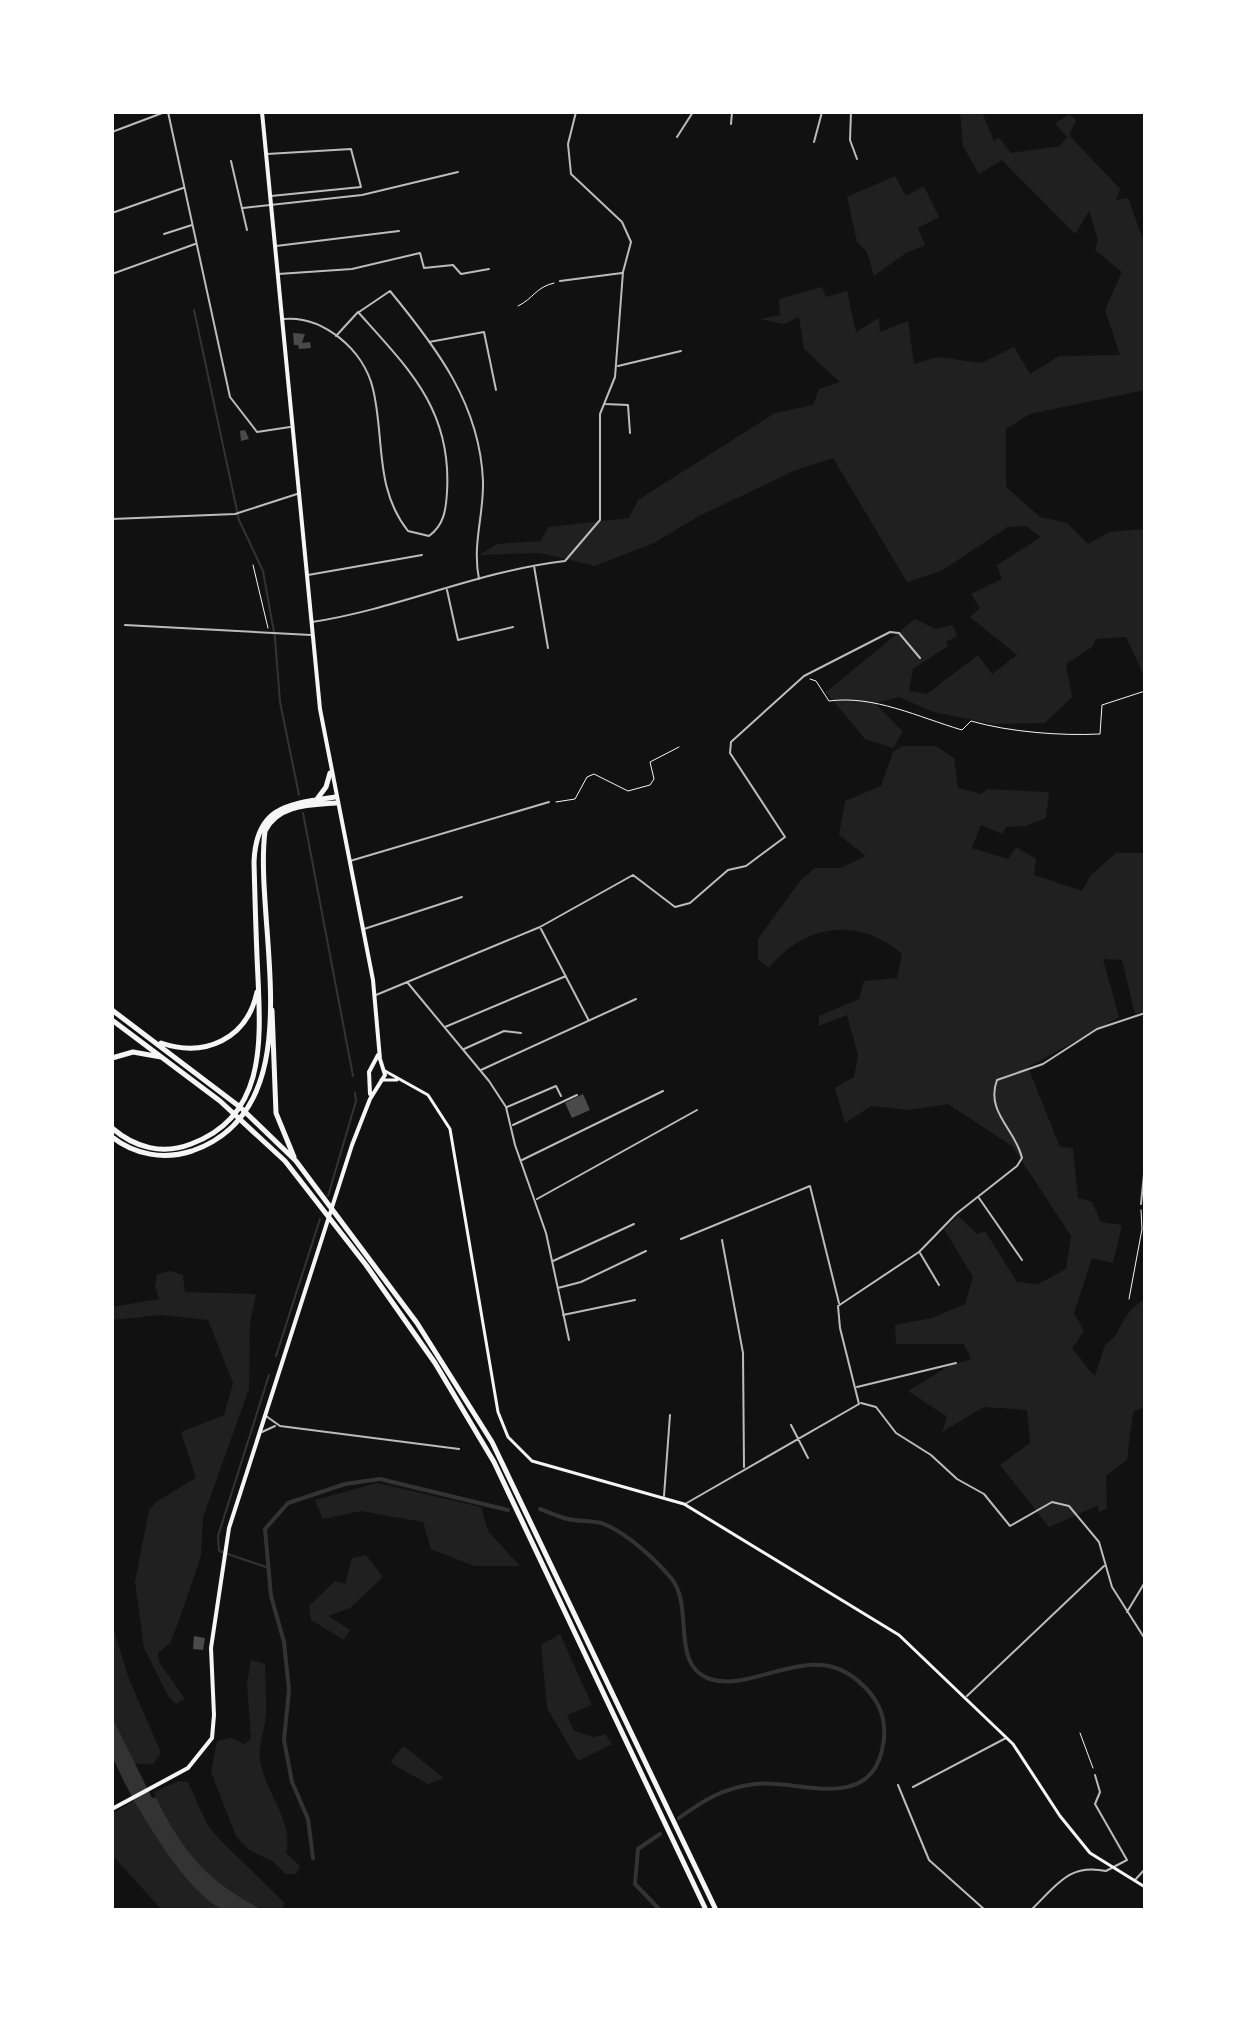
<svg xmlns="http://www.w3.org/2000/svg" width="1257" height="2022" font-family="'Fira Sans',sans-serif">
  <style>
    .green { fill: #202020 }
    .water { fill: #333 }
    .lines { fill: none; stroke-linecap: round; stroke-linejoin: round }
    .stream { stroke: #333; stroke-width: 2 }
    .canal { stroke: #333; stroke-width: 4 }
    .building { fill: #4a4a4a }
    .path { stroke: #f5f5f5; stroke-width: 1 }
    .minor { stroke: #bcbcbc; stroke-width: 2 }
    .secondary { stroke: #f5f5f5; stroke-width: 3 }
    .primary { stroke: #f5f5f5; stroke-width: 4 }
    .motorway { stroke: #f5f5f5; stroke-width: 5 }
  </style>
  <rect width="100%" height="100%" fill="#111"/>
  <path class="green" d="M960,112H982L994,141L999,138L1011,153L1060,146L1067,137L1055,123L1070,114L1076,120L1069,135L1120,189L1116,200L1128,198L1143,240L1145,236V390L1030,414L1006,429V487L1040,517L1067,523L1088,544L1110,532L1145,529V678L1126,637L1096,639L1092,647L1066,664L1072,697L1045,723L993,724L933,712L899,697L875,703L903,732L893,748L865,739L826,692L915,619L935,629L953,625L957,636L946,642L948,646L913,669L909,691L927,694L978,655L992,674L1017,655L970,617L980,608L971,594L1002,579L997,565L1041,537L1026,526L1008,527L941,571L907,582L833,458L796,470L699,516L654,543L595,566L540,553L479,555L497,544L541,541L548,527L629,518L638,500L775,413L813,405L819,389L840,382L804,349L799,317L784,324L760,319L780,315L779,299L822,287L826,297L847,291L856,332L879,318L880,332L908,321L914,364L938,357L981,363L1014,347L1030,374L1059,356L1120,355L1105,310L1122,272L1095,250L1098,240L1089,211L1075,234L1002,160L979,174L963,146Z
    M895,176L906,196L924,186L939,217L918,228L925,245L906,253L874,276L867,252L857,242L847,197Z
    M902,746H936L954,758L958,788L981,794L987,789L1049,792L1046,818L1026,826L1006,827L1002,834L981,825L972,848L1008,859L1016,847L1036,859L1034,875L1082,891L1091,875L1116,853H1145V1011L1135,1014L1122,960L1103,959L1119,1017L1028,1067L1060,1147L1073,1148L1078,1198L1092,1202L1101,1222L1122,1225L1113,1263L1092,1258L1074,1313L1084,1331L1072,1349C1082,1357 1085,1368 1095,1376L1105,1345C1124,1333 1118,1315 1145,1299V1406L1133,1412L1127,1460L1106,1476L1107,1509L1099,1512L1097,1506L1049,1527L1000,1465L1030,1443L1027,1410L984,1407L942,1432L947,1417L908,1391L949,1366L971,1359L964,1344H896L895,1325L932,1318L965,1304L973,1277L944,1229L958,1216L977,1234L985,1231L1017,1282L1038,1284L1066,1269L1071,1236L1012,1146L948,1104L909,1110L871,1106L845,1123L835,1088L854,1077L858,1055L847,1015L819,1026V1016L859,999L864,981L897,978L902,954C859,916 804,924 769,968L758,960V939L800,881L815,868H840L866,856L839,835L845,801L881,786L893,752Z
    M170,1271L183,1275L185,1292L256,1294L250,1323L249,1389L203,1517L201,1556L181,1615L170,1643L158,1653L159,1662L185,1699L176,1704L168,1696L144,1648L135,1582L149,1510L156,1502L196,1478L181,1432L224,1415L233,1383L208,1320L161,1315L112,1320V1307L159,1299L155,1287L157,1274Z
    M377,1483L481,1507L488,1531L520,1566H474L431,1549L423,1522L361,1511L323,1519L315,1500Z
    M366,1555L383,1577L350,1608L328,1616L350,1630L344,1640L311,1620L309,1606L335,1581L345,1584L352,1558Z
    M112,1624L129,1679L161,1753L153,1764L112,1763Z
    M560,1634L592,1705L567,1715L574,1731L594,1737L605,1734L612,1744L578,1761L547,1708L541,1645Z
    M251,1660L265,1664C265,1681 267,1698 266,1715C265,1729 258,1744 260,1759C263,1789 295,1823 286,1853L300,1866L296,1874H286L272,1861L249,1850L236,1836L211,1772L217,1741L231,1738L244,1744L251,1739L247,1683Z
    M402,1747H405L444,1778L428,1784L394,1765L391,1761Z
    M179,1781L188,1782L207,1824L219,1839L284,1902L283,1910C217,1910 179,1844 154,1792Z
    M135,1800C159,1843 184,1882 224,1910H162L112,1855V1814Z"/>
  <path class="water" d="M112,1717L152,1798L156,1797C183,1852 207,1882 263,1910C251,1910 237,1913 226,1910C189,1901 123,1788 112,1754C109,1744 112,1727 112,1717Z"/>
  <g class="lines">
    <path class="stream" d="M194,310L239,520L263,571L275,638L280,702L299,795
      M303,813L353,1076
      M328,1196L356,1101L355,1093
      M276,1356L320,1219
      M269,1568L219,1551L218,1536L269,1375"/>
    <path class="canal" d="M540,1509C549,1512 559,1517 568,1519C580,1522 594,1520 604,1524C628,1534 655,1559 671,1578C695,1606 669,1665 710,1679C747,1691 794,1654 836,1668C852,1673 869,1689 877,1703C885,1717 886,1735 882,1750C868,1813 796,1779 755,1784C723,1788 704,1800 679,1818
      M660,1834L638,1849L635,1884L660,1910
      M313,1858L308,1819L292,1782L284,1740L289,1690L284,1642L271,1596L265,1529L288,1503L345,1484L380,1479L508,1510"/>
  </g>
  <path class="building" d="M293,333L305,334L302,343L310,342L311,348L299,349L298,345H294Z
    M245,430L249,439L241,441L240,431Z
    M583,1094L590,1110L572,1118L565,1103Z
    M194,1636L205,1638L203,1650L193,1649Z"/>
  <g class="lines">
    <path class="path" d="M518,306C533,299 536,287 554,283
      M253,565L268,628
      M810,679L816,681L829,701C874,695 918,717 962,730L971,721C1009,732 1061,736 1100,734L1102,705L1145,691
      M556,802L575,799L587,777L594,774L628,791L650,785L654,779L650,762L679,747
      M1129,1299L1142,1229L1141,1210
      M1080,1733L1093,1768"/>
    <path class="minor" d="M168,112L230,397L257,432L290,427
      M419,112H428
      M851,112L850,140L857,159
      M731,124L732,112
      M112,132L165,112
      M677,137L693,112
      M814,142L822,112
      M267,154L351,149L361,187L271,196
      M231,161L247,230
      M243,208L362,195L458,172
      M112,213L183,188
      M164,234L192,225
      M276,246L399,231
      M112,274L195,244
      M278,274L352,269L420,253L424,268L453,265L461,274L489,269
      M560,281L622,273
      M359,312L390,291C437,348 480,405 483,481C484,515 472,544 479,579
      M283,319C323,315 364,350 373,389C385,439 374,488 408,531L429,536C444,525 446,510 447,492C452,410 409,369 358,312L336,336
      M429,342L484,332L496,390
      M618,366L681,351
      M605,404L628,405L630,433
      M112,519L235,514L297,494
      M534,566L548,648
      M308,575L422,555
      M447,590L458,640L513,627
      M312,622C398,609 478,571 565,561L600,520V414L615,377L623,272L631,242L622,222L571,174L568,144L576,112
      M125,625L311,635
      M350,861L549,802
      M364,929L462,897
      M541,929L588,1019
      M407,982L489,1081L506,1107L515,1145L546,1233L569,1340
      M376,995L540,927L633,875L675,907L690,903L728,870L746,866L785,837L730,753L731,742L804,676L890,632L899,633L920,658
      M445,1027L566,976
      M464,1049L504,1031L521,1033
      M481,1070L636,999
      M507,1107L556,1086L561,1096
      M513,1125L577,1095
      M522,1160L663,1091
      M979,1198L1022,1260
      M537,1199L697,1110
      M1141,1204L1145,1164
      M681,1239L810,1186L839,1303
      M722,1240L743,1353L744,1467
      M920,1253L939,1285
      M553,1261L634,1224
      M558,1288L581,1282L646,1251
      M563,1315L635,1300
      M857,1387L956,1363
      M861,1403L876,1407L896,1433L931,1455L957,1479L984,1494L1010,1526L1052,1502L1069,1506L1099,1542L1112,1587L1145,1639
      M266,1416L280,1426L459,1449
      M791,1425L808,1458
      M262,1432L275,1426
      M664,1496L670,1415
      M685,1504L859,1404L840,1328L838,1306L919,1252L956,1214L1017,1166L1022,1158C1016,1130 985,1112 997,1080L1043,1064L1097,1029L1145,1013
      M1127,1612L1145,1582
      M967,1696L1104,1566
      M898,1785L929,1860L985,1910
      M913,1787L1006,1738
      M1135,1880L1145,1869
      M1031,1910C1057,1885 1069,1863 1106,1871L1127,1860L1095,1804L1100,1792L1095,1775"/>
    <path class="secondary" d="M385,1071L428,1095L450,1129L498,1412L508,1437L532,1461L684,1504L899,1635L1013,1744L1060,1816L1090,1853L1145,1887
      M381,1080H397"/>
    <path class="primary" d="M370,1094L369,1072L378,1055
      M112,1809L188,1768L212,1738L214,1715L211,1648L229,1528L352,1145L370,1099L385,1075L380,1059L373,980L320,709L262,112"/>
    <path class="motorway" d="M317,799L326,787L330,773
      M112,1010L240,1107L296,1161L417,1323L492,1442L716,1910
      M272,1010L276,1113L294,1157
      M112,1020L220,1101L285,1161L366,1265L435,1363L494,1462L706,1910
      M161,1043C205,1058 247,1039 257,992
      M112,1058L133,1052L161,1057
      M112,1128C135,1148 163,1155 191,1144C265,1117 261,1044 258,978C256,939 255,901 254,862C256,806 288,804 335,797
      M112,1137C135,1155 164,1160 192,1151C316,1108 253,927 265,831C278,804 311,805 336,803"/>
  </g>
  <rect width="1257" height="2022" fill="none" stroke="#ffffff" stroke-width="228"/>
</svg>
